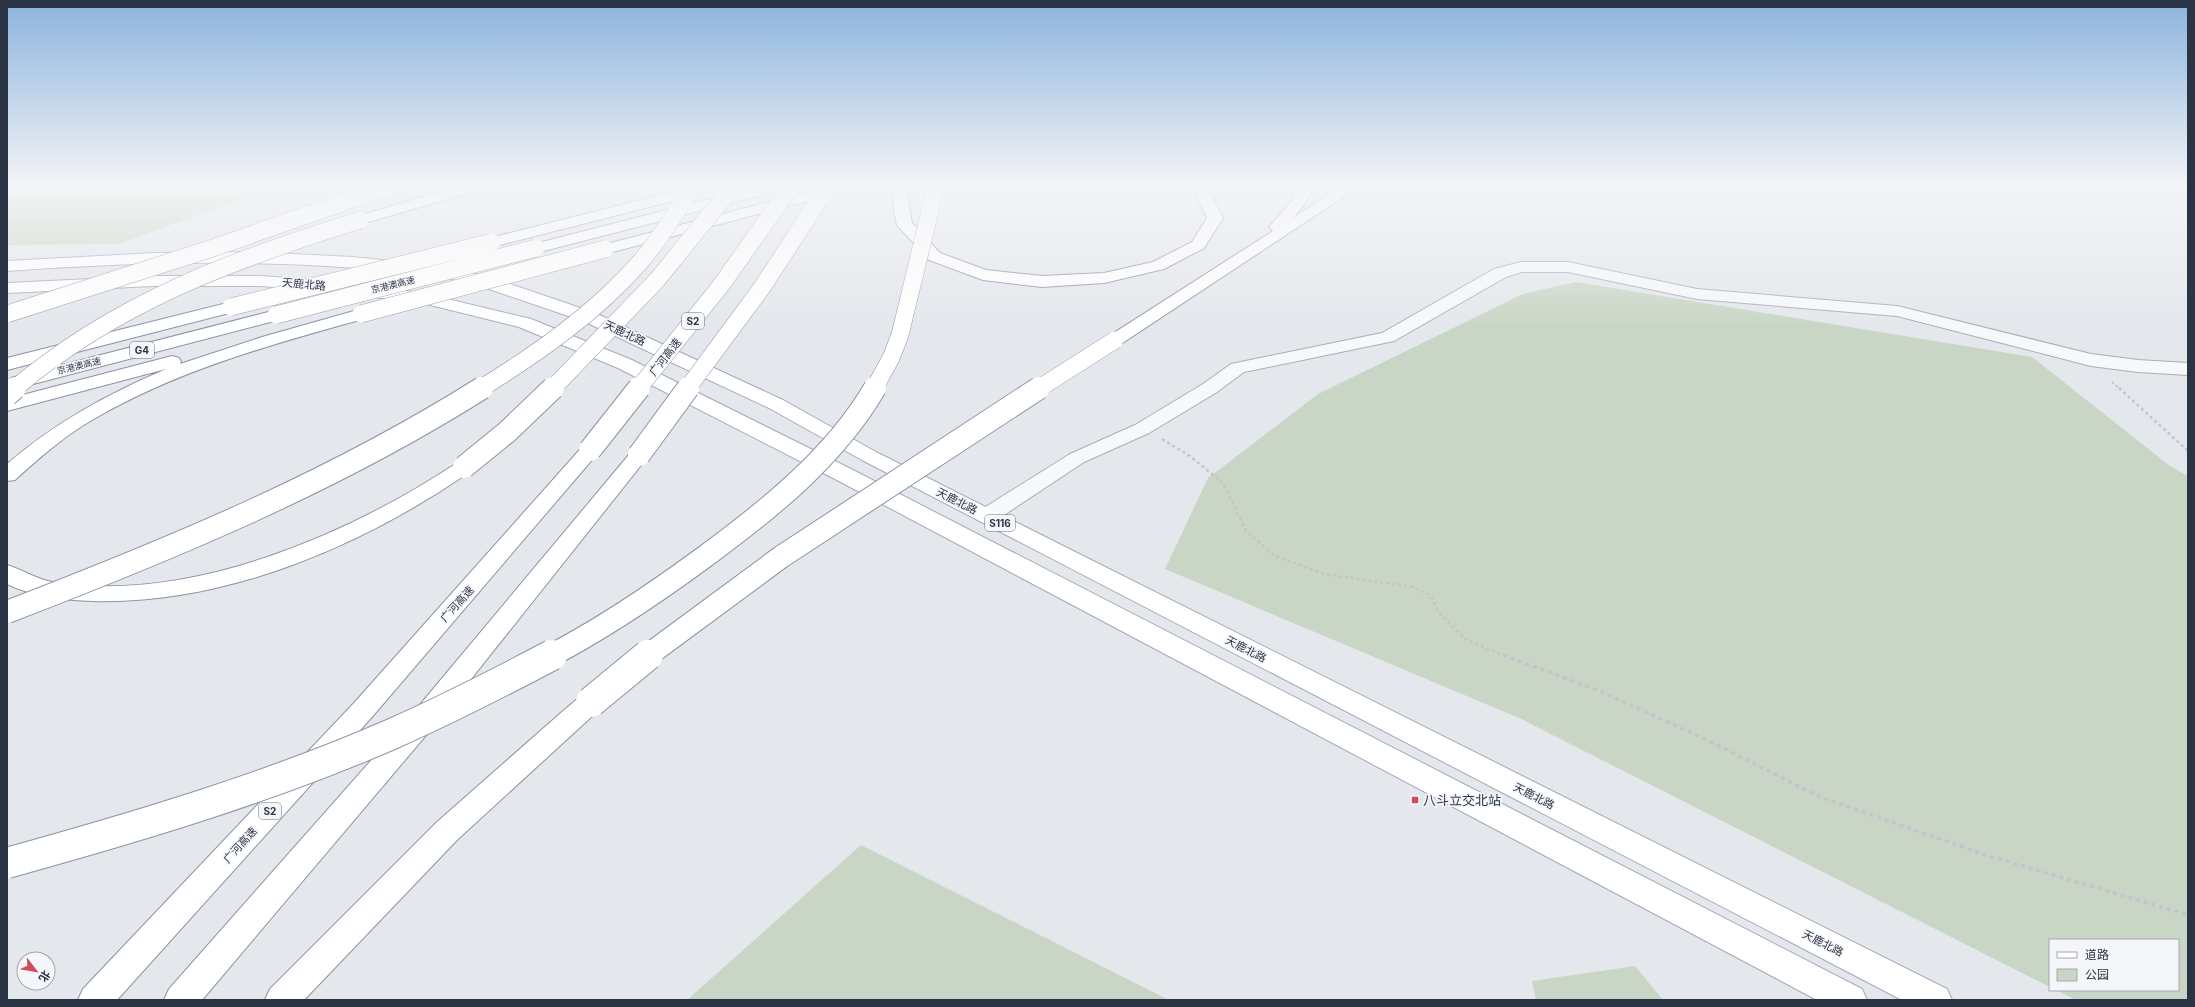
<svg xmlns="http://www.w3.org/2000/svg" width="2195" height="1007" font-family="Inter,'Noto Sans SC',sans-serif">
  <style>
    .green { fill: #c9d6c5 }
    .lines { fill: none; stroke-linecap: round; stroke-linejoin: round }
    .minor-casing { stroke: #a9aeb7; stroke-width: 2 }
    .primary-casing { stroke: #a3abb8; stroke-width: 2 }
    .motorway-casing { stroke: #8b94a3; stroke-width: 2 }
    .path-far2 { stroke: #c2c5cb; stroke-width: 2; stroke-dasharray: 2.5 2.5; stroke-linecap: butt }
    .path-far1 { stroke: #c2c5cb; stroke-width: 2.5; stroke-dasharray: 3 3; stroke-linecap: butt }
    .path { stroke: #c2c5cb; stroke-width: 3.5; stroke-dasharray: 4 4; stroke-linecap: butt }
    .minor { fill: #f7f8fa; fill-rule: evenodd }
    .primary { fill: #fff; fill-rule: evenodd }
    .motorway { fill: #fff; fill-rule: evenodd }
    .motorway-bridge-far2-casing { stroke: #8b94a3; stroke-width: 18; stroke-linecap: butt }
    .motorway-bridge-far1-casing { stroke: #8b94a3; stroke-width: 24; stroke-linecap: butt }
    .motorway-bridge-casing { stroke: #8b94a3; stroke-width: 32; stroke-linecap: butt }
    .motorway-bridge-far2 { stroke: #fff; stroke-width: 17 }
    .motorway-bridge-far1 { stroke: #fff; stroke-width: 22 }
    .motorway-bridge { stroke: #fff; stroke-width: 30 }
    .poi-dot { fill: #d1495b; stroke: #f4f6f9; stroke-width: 1.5 }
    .labels { text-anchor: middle; stroke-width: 3.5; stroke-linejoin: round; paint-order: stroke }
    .far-street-label { font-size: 9px; fill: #2b3445; stroke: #f4f6f9 }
    .shield { fill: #f4f6f9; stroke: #676e7b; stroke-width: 1 }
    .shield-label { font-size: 10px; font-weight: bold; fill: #2b3445 }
    .street-label { font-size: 11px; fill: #2b3445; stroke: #f4f6f9 }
    .near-poi-label { font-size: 13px; fill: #2b3445; stroke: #f4f6f9; text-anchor: start }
  </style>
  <rect width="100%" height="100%" fill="#e4e7ec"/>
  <path class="green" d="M7,186H277L119,244L7,245Z
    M1576,282L2032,357L2170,466L2188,476V1000H2076L2056,990H2178V940H2050V987L1519,718L1165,569L1208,478L1318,394L1523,294Z
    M861,845L1169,1000H687Z
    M1635,966L1663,1000H1536L1532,981Z"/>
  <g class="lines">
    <defs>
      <path id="minor" d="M1521,262H1568L1697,289L1897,306L2091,354L2138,360L2188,363V375L2138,372L2091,366L1897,316L1697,299L1568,272H1522L1506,277L1394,341L1244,372L1217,392L1149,433L1084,462L995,521L987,523L979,521L976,516L979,511L1070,454L1135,425L1203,384L1231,364L1382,333L1494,269Z"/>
      <path id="primary" d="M253,252L352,257L401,262L407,263L409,267L407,271L401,272C269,258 139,262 7,271V261L155,253Z
        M433,266L460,270L504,282L595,313L783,400L876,452L1947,989L1952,1000H1902L862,460L769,408L583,321L492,290L458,280L427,275L425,271L427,267Z
        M153,276H260L318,280L422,293L531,319L632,360L851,469L1862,989L1867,1000H1817L835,479L618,368L519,327L422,303L318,290L260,286H153L7,293V283Z"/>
      <path id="motorway" d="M460,186H484L482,189L365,223H355L352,220L355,217Z
        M696,186H722L720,189L492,247L486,245L484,242L486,239Z
        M760,186H786L784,189L536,253L530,251L528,248L530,245Z
        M830,186H856L854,189L605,254L599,252L597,249L599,246Z
        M892,186H906L912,223L940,253L986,270L1042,276L1104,273L1153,262L1192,242L1207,218L1193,186H1207L1223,218L1204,248L1164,269L1104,283L1042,287L983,280L929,260L897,225L894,211Z
        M1299,186H1314L1305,204L1293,218L1342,186H1360L1121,344L1115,345L1109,344L1106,340L1109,336L1273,231L1269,227L1291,202Z
        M231,302L237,303L240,307L237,311L7,370V358Z
        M361,309L367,310L370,314L367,318C273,344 177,370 92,420C63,437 39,458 15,480L7,481V464C56,422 106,395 166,369L7,411V399L172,356L179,358L181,362L180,364L262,337Z
        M276,310L282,311L285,315L282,319L18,388L11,386L8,382L11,378Z
        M590,444L597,446L600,450L597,454L372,717L117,1000H78L83,989L354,703L583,446Z
        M639,449L646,451L649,455L646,459L433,727L202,1000H164L169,989L413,713L632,451Z
        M464,461L471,463L475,467L471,471C364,545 226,605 93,601C63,600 34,597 7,584V565C23,570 36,579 52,582C188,604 346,536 457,463Z
        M591,692L600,695L604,702L600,709L457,840L304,1000H265L270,989L437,822L563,711L582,695Z"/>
    </defs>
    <use href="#minor" class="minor-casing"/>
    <use href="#primary" class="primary-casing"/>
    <use href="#motorway" class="motorway-casing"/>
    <path class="path-far2" d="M2112,382L2120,389"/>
    <path class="path-far1" d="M2119,388L2188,451
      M1162,439L1190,456L1223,483L1246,531L1275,556L1324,574L1413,587L1430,595L1441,615L1465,639L1505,656"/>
    <path class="path" d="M1503,655L1602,692L1705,739L1820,797L1986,855L2188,915"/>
    <use href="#minor" class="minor"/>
    <use href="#primary" class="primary"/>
    <use href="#motorway" class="motorway"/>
    <defs>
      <path id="motorway-bridge-far2" d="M231,307L492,242
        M7,314L210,249L390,186
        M361,314L605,249
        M276,315L536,248
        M14,389C117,302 232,260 360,220
        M480,389C538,353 597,312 641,261C661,238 677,211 693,186
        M552,389L657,280L733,186
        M638,389L722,284L791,186
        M687,389L763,286L828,186
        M874,389L891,358L900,335L936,186
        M1038,389L1115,340"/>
      <path id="motorway-bridge-far1" d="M7,395L15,388
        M590,450L639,388
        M639,455L688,388
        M464,467L507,432L553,388
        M7,612C171,549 333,482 482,388
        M550,656C604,628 654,594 703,558C767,511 834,458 875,388
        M647,656L781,557L1039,388"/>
      <path id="motorway-bridge" d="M591,702L648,655
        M7,863C137,827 268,788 392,734C446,710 499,683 552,655"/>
    </defs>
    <use href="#motorway-bridge-far2" class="motorway-bridge-far2-casing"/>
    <use href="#motorway-bridge-far1" class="motorway-bridge-far1-casing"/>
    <use href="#motorway-bridge" class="motorway-bridge-casing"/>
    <use href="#motorway-bridge-far2" class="motorway-bridge-far2"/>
    <use href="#motorway-bridge-far1" class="motorway-bridge-far1"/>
    <use href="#motorway-bridge" class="motorway-bridge"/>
  </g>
  <linearGradient id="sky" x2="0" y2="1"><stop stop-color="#8bb4dd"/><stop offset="0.57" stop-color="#f3f4f6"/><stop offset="1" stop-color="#f3f4f6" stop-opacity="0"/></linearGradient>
  <rect width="2195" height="327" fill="url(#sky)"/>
  <rect class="poi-dot" x="1411" y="796" width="8" height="8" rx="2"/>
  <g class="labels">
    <g class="far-street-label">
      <text transform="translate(393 285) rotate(-14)" y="3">京港澳高速</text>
      <text transform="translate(79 366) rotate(-14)" y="3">京港澳高速</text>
    </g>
    <g class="shield">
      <rect x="682" y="313" width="22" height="16" rx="3"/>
      <rect x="130" y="342" width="24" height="16" rx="3"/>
      <rect x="985" y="515" width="30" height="16" rx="3"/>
      <rect x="259" y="803" width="22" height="16" rx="3"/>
    </g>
    <g class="shield-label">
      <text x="693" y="325">S2</text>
      <text x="142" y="354">G4</text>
      <text x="1000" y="527">S116</text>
      <text x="270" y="815">S2</text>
    </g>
    <g class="street-label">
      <text transform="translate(304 284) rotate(5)" y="4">天鹿北路</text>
      <text transform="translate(625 333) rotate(25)" y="4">天鹿北路</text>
      <text transform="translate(665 357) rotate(-52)" y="4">广河高速</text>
      <text transform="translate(957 501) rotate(27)" y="4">天鹿北路</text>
      <text transform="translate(457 604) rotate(-48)" y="4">广河高速</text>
      <text transform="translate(1246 649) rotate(27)" y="4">天鹿北路</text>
      <text transform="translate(1534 796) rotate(27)" y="4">天鹿北路</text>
      <text transform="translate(240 845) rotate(-48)" y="4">广河高速</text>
      <text transform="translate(1823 943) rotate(27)" y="4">天鹿北路</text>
    </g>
    <g class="near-poi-label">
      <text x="1423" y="805">八斗立交北站</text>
    </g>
  </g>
  <rect width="2195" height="1007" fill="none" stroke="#2b3445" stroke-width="16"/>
  <rect x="2049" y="939" width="130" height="52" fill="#f4f6f9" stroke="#a4a8b1"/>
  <rect x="2057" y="952" width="20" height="6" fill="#ffffff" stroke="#a4a8b1"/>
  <text x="2085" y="959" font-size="12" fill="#2b3445">道路</text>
  <rect x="2057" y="969" width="20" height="12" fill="#c9d6c5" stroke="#a4a8b1"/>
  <text x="2085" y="979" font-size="12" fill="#2b3445">公园</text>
  <g transform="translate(36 971) rotate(121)"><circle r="19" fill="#f4f6f9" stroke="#a4a8b1"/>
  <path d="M0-3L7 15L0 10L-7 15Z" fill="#d1495b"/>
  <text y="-6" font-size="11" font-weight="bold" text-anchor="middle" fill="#2b3445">北</text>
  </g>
</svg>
